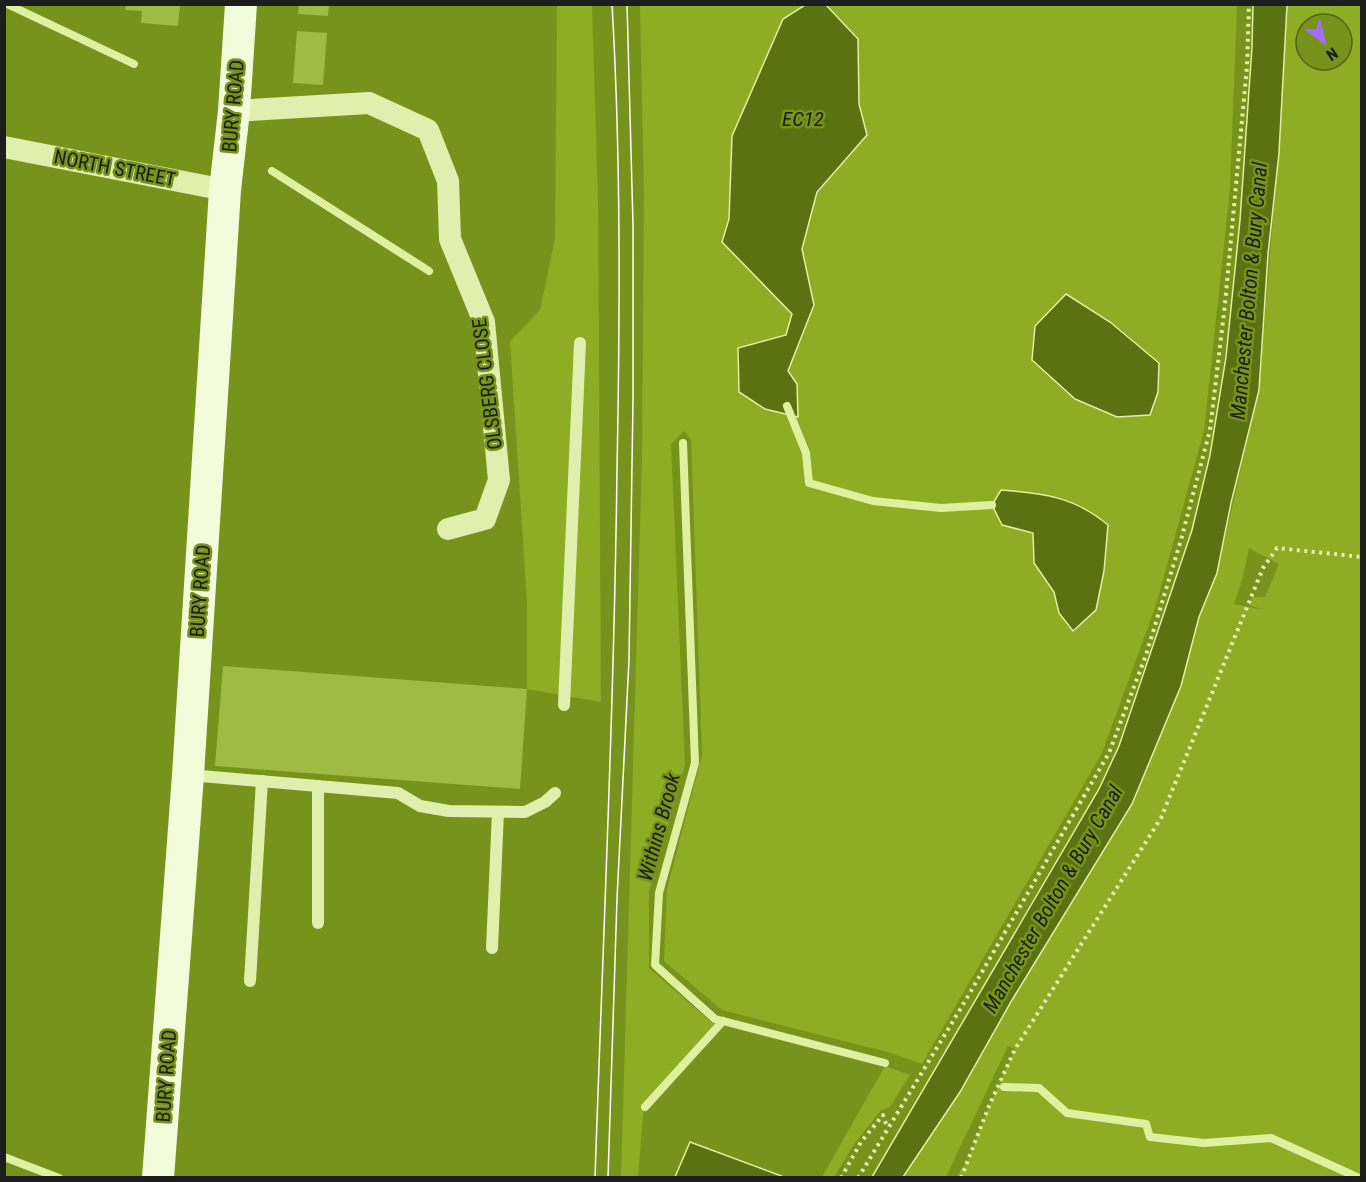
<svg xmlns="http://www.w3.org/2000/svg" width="1366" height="1182" font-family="'Roboto Condensed',sans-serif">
  <rect width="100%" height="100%" fill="#76941b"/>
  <!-- green -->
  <g fill="#8cad24" fill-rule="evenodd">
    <path d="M557,5h35l6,198 3,499 -74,-13v-86l-17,-262 30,-31 15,-71z"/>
    <path d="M640,5h597l-7,184 -26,242 -48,174 -54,148 -180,311 -31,-11 -169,-43 -58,-49 3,-72 35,-134 -11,-316 -7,-8 -13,13 14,321 -36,126v77l60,52 7,3 -72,80 -6,74 -17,1 21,-718 2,-268z"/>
    <path d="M1287,5h74v1172h-405l12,-17 21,-54 26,-57 -7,-3 -62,131 -43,1 57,-86 52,-92 120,-196 49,-118 18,-69 18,-44 42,-183 17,-209zM1306,24h36v36h-36zM1249,548l30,16 -14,33h-13l-3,8 15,5 -30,-6 8,-24z"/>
    <path d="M885,1066l25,9 -20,32 -9,3 -26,33 -21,34h-12z"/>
  </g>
  <!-- water -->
  <g fill="#597212" stroke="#dff1a0" stroke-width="1.5">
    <path d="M805,5h21l32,34 1,65 8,31 -50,57 -15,57 12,56 -26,66 9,13 1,33 -33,-8 -26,-17 -1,-44 48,-13 6,-21 -70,-72 7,-23 3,-83 51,-117z"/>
    <path d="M1253,5h34l-8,148 -11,101 -9,136 -28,113 -14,70 -18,44 -18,69 -49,118 -120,196 -52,92 -57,85h-31l227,-388 20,-43 73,-216 18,-75 16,-98 14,-137 12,-173z"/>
    <path d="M1066,294l44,28 49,41 -1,29 -8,23 -33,2 -42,-18 -43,-39 3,-34z"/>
    <path d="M1001,490c42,3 74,7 107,35l-4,46 -8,39 -23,21 -14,-18 -5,-21 -20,-29 -1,-30 -31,-8 -10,-20z"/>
    <path d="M690,1142l94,35h-109z"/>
  </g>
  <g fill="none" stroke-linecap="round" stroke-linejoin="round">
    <!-- stream -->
    <g stroke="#dff1a0" stroke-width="8">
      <path d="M7,4l127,60"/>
      <path d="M272,171l157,100"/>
      <path d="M787,406l19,47 3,30 64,18 68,7 51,-3"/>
      <path d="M683,443l12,320 -36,130 -4,72 60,54 170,44"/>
      <path d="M1004,1087l35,1 28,25 79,11 4,13 54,6 67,-5 88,40"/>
      <path d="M645,1107l78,-86"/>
      <path d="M4,1157l55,21"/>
    </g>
  </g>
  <!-- building -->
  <g fill="#9ebb44">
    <path d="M126,4h54l-2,22 -37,-3 1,-12 -17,-1z"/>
    <path d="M299,4h30l-1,12 -30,-2z"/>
    <path d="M297,31l30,2 -4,52 -30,-2z"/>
    <path d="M223,666l304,23 -7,100 -305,-23z"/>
  </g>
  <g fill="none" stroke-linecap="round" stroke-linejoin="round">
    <!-- path -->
    <g stroke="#e0efad" stroke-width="4" stroke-dasharray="3 4.5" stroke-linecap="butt">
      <path d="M841,1178l20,-36 22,-27 4,12"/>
      <path d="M858,1178l106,-175 145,-250 37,-98 35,-115 29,-110 15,-126 22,-238 2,-62"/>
      <path d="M961,1178l28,-72 26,-57 146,-231 102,-250 14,-20 85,9"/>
    </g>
    <!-- lane -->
    <g stroke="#e0efad" stroke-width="12">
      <path d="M564,705l16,-362"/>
      <path d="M189,775l209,18 22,13 29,5 76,1 20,-10 10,-9"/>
      <path d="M318,923v-137"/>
      <path d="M492,948l6,-136"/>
      <path d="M250,981l12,-200"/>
    </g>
    <!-- street -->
    <g stroke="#e0efad" stroke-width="22">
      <path d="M234,111l135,-8 59,27 20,51 2,58 34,83 15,158 -14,39 -37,10"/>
      <path d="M4,147l221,43"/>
    </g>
    <!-- secondary -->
    <path stroke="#f2fbda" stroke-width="32" d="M158,1178l30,-403 37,-585 9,-79 7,-107"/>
    <!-- tram -->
    <g stroke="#fff" stroke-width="1.5">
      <path d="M595,1178c8,-236 19,-472 22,-708 3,-155 4,-311 -5,-466"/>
      <path d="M608,1178l9,-279 12,-239 4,-260v-175l-6,-221"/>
    </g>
  </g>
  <g text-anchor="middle" stroke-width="5" stroke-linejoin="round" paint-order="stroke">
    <!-- street labels -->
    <g font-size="20" fill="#1d1d1d" stroke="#76941b">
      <text transform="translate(233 106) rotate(-85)" y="7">BURY ROAD</text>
      <text transform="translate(115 168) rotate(11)" y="7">NORTH STREET</text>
      <text transform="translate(487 384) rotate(-97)" y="7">OLSBERG CLOSE</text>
      <text transform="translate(200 591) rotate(-86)" y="7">BURY ROAD</text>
      <text transform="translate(166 1076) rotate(-86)" y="7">BURY ROAD</text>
    </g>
    <!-- water labels -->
    <g font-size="21" font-style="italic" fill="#1c1c19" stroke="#76941b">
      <text x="803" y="126">EC12</text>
      <text transform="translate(1249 291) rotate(-85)" y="7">Manchester Bolton &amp; Bury Canal</text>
      <text transform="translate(659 827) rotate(-75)" y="7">Withins Brook</text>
      <text transform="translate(1053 899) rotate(-60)" y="7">Manchester Bolton &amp; Bury Canal</text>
    </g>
  </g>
  <!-- border -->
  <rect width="1366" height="1182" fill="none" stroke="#1d1d1d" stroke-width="12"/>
  <!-- north arrow -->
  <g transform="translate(1324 42) rotate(146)"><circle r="28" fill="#76941b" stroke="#52641c" stroke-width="1.5"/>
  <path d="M0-4.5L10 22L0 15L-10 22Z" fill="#a66bff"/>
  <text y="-9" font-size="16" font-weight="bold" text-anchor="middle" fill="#1d1d1d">N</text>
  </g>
</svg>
